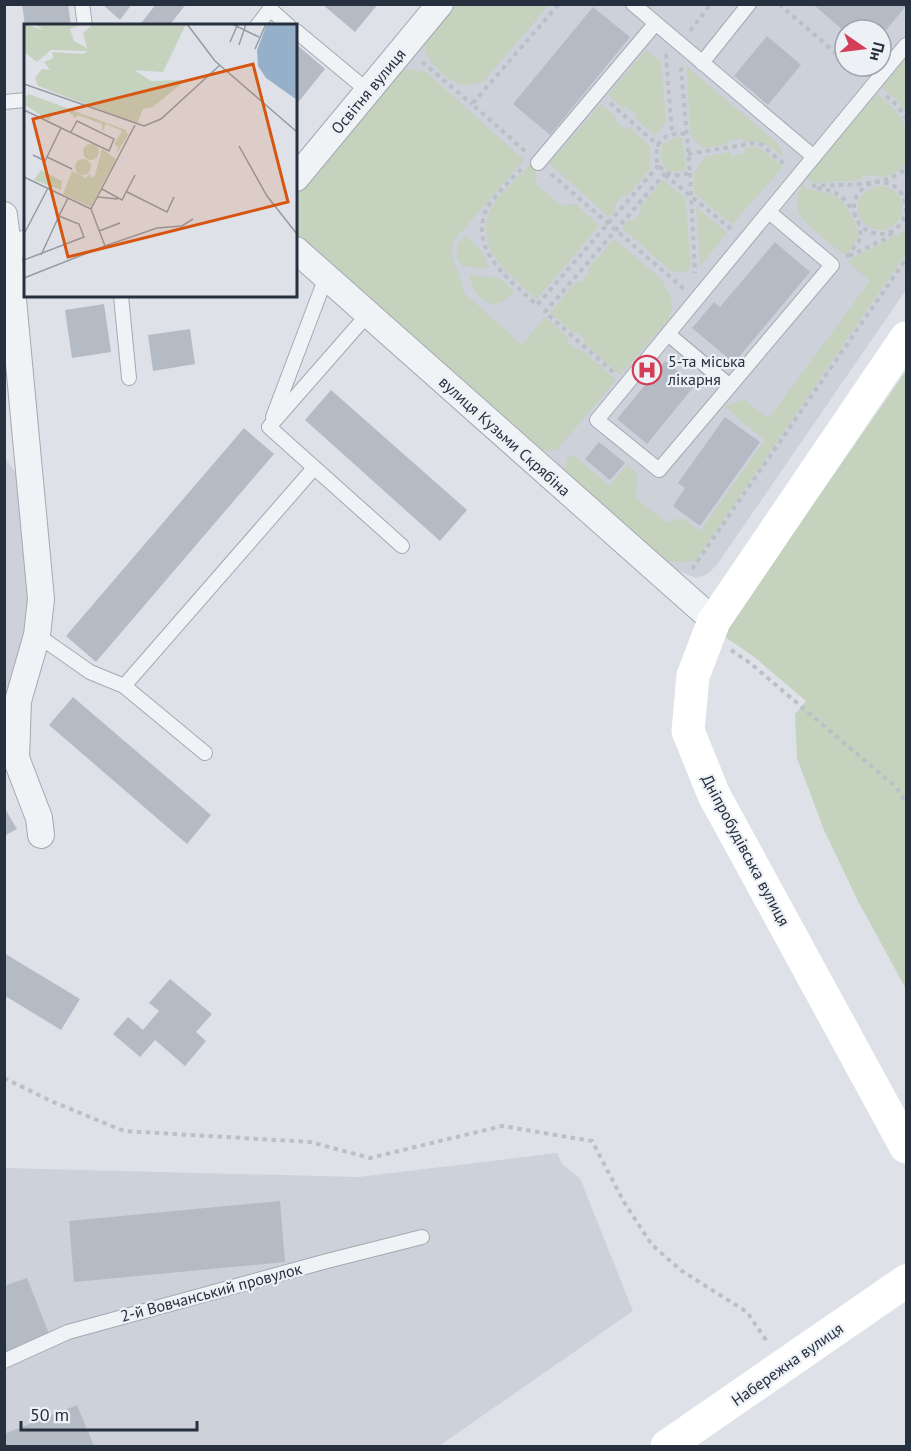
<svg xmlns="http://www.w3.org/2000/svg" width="911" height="1451" font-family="'PT Sans',sans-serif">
  <rect width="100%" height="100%" fill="#dee2e8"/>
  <!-- built -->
  <g fill="#ccd1da" fill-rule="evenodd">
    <path d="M451,5h455v285l-190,276 -10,9 -10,3 -22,-9 -378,-326v-53zM845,30h36v36h-36z"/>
    <path d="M5,458l11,15 14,122 -25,142z"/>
    <path d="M557,1153l6,12 17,13 53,133 -194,135h-434v-278l353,9z"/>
  </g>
  <!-- green -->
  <g fill="#c4d2be">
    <path d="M451,5h98l-65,76c-10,3 -18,6 -28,2 -13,-6 -36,-29 -31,-44 5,-12 18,-24 26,-34z"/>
    <path d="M646,50l15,12 5,60 -11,14 -20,-18 2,-2 -11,-10 -3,2 -15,-13z"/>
    <path d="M906,58v55l-7,-11 -17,-14z"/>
    <path d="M686,66l88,74 7,8 2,9c-16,-12 -19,-18 -40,-15l-1,-4 -14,3v3l-24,4 -13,-11z"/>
    <path d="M397,68l29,4 98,88 -69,79 -4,10 1,5 13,40 57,51 23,-28 24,21 -2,3 10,9 3,-2 36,32 -59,70 -20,1 -241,-208v-53z"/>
    <path d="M877,94c12,10 23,19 29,34v35c-8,10 -16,13 -28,15v-3l-16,1v4l-49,3 -8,-5z"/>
    <path d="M601,104l15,13 -2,3 11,9 3,-2 21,18 1,24 -24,28 -3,-2 -9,11 2,2 -7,9 -60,-54z"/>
    <path d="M675,137l7,1 4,32 -14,2 -6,-3 -6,-12 3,-13z"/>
    <path d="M755,147l5,1 23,19 -51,57 -38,-31v-20l12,-17 24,-4 1,4 14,-3 -1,-4z"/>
    <path d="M530,164l5,5 1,15 24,21 16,-1 23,22 -62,73c-25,-23 -64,-49 -47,-89 5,-12 31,-35 40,-46z"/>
    <path d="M663,180l22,18 6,65 -1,5 -5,5 -15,-3 -48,-42 7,-9 4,3 9,-11 -3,-3z"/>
    <path d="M803,182l3,7c10,2 23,2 32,9 7,5 21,28 20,37 -2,8 -8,15 -13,20 -12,-10 -41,-30 -47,-44 -3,-9 1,-20 5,-29z"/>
    <circle cx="880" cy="208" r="22"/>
    <path d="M696,207l31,26 -27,33z"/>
    <path d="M906,227v26l-211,308 -29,1 -93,-80 -8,-14 3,-10 5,-3 36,31 18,-21 10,9 -1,24 30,24 15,-4 19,13 65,-91 -41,-34 20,-6 25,18 101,-137 -22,-19c15,-12 33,-16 48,-28l3,2z"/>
    <path d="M467,236l17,18 5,13 -2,2 -24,-3 -6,-7c-1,-9 0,-20 10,-23z"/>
    <path d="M614,239l48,41 9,18 1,11 -4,11 -48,55 -36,-32 2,-3 -10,-8 -2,1 -24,-20 27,-32 3,2 10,-11 -2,-3z"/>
    <path d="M470,275c23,4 27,-4 44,17l-13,11 -11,1 -14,-10 -7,-18z"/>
    <path d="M906,371v618l-48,-88 -34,-71 -27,-72 -2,-44 11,-13 -53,-45 -31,-21z"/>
  </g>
  <!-- building -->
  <g fill="#b5bbc5">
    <path d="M22,4h46l3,22h-46z"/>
    <path d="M102,4h30l-12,16z"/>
    <path d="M156,4h30l-17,22h-30z"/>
    <path d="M322,4h56l-23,28z"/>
    <path d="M813,4h93v2l-25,30v-6h-36v2z"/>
    <path d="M593,7l37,30 -80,98 -37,-31z"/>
    <path d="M767,36l34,29 -33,40 -34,-29z"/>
    <path d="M296,44l29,25 -29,36z"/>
    <path d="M775,242l35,30 -76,91 -42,-35 22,-26 6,5z"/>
    <path d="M104,304l7,48 -39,6 -7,-48z"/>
    <path d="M190,329l5,35 -42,7 -5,-36z"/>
    <path d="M665,361l30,24 -48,59 -30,-25z"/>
    <path d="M331,390l136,120 -27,31 -135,-121z"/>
    <path d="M725,417l35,25 -60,84 -27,-20 12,-18 -7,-5z"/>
    <path d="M244,428l30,26 -178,208 -30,-26z"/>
    <path d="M599,442l26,21 -15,17 -25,-21z"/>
    <path d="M73,697l138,118 -24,29 -138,-119z"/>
    <path d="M4,807l13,22 -13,7z"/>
    <path d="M4,953l76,46 -19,31 -54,-33 -3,3z"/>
    <path d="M170,979l42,35 -16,18 10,9 -21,25 -30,-26 -15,17 -27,-23 15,-17 15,13 16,-19 -10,-8z"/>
    <path d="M280,1201l5,61 -211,20 -5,-61z"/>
    <path d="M27,1278l23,58 -46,18v-68z"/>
    <path d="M77,1405l17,41h-90v-12z"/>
  </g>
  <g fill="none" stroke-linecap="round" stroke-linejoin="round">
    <!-- lane casing -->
    <g stroke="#a3a9b2" stroke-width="16">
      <g id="lane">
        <path d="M82,4l3,22"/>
        <path d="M633,4l181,153"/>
        <path d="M257,26l13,-17 19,17"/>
        <path d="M296,31l72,60"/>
        <path d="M702,63l47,-59"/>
        <path d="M4,102l22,-2"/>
        <path d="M538,163l117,-139"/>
        <path d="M769,212l63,53 -173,205 -62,-50 309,-375"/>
        <path d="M121,296l8,82"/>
        <path d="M368,314l-99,113 133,119"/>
        <path d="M668,334l62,52"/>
        <path d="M273,417l53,-140"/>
        <path d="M37,635l53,37 34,14"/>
        <path d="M205,753l-81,-67 190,-218"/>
        <path d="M4,1361l64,-29 259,-71 95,-24"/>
      </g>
    </g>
    <!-- street casing -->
    <g stroke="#a3a9b2" stroke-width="28">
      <g id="street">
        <path d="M296,178l144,-174"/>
        <path d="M4,215l4,31 17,-2"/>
        <path d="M8,246l33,353 -4,36 -19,66 -2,57 23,60 2,17"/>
        <path d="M296,250l418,371"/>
      </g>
    </g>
    <!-- path -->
    <g stroke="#bbc0c6" stroke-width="4" stroke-dasharray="4.5 4.5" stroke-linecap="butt">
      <path d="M779,4l66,57"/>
      <path d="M690,31l21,-27"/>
      <path d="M666,54l6,80"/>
      <path d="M422,62l50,42"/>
      <path d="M851,66l9,7"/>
      <path d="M681,67l9,106c-14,4 -22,3 -32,-8 -6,-22 5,-33 27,-31"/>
      <path d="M886,96l11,9 9,13"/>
      <path d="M610,103l49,43"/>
      <path d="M525,151l-53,-47 87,-100"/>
      <path d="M688,154l67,-11 7,2 23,20"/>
      <path d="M521,169c-10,11 -27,27 -34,39 -20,42 24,73 50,97l122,-140"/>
      <path d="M690,173l5,100"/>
      <path d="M551,174l133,115"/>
      <path d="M665,175l66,54"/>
      <circle cx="880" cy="208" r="26"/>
      <path d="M812,186c26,-2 75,2 94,-18"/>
      <path d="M817,188c17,2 28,8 36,24"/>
      <path d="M849,256l36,-17 9,-8"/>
      <path d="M847,257l14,-19 -2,-13"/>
      <path d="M613,372l-68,-60 121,-140"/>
      <path d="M692,569l214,-310"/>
      <path d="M731,650l19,13 147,125 9,15"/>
      <path d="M4,1078l47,23 73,30 186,11 60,16 132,-32 90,15 32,61 28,43 30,26 65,41 21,31"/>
    </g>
    <!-- lane -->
    <use href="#lane" stroke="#f0f3f6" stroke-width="14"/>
    <!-- street -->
    <use href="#street" stroke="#f0f3f6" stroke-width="26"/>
    <!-- secondary -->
    <g stroke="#fff" stroke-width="33">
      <path d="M906,338l-192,283 -21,55 -5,55 26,64 192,352"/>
      <path d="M667,1446l239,-165"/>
    </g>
  </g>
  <!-- icons -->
  <defs>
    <g id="hospital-ring" transform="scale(1.5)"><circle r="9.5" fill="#edf1f6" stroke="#d33d55" stroke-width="1.5"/><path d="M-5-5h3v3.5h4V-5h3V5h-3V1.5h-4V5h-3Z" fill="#d33d55"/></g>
  </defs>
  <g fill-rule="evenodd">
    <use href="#hospital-ring" x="647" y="370"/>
  </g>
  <g text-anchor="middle" stroke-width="4.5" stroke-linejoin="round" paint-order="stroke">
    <!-- street labels -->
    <g font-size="16" fill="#26303f" stroke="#edf1f6">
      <text transform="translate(368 91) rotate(-50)" y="6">Освітня вулиця</text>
      <text transform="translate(505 436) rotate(42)" y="6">вулиця Кузьми Скрябіна</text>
      <text transform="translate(746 850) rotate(62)" y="6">Дніпробудівська вулиця</text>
      <text transform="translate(211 1292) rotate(-15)" y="6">2-й Вовчанський провулок</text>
      <text transform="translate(787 1364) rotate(-35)" y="6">Набережна вулиця</text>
    </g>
    <!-- poi labels -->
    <g font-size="16" fill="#26303f" stroke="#edf1f6" text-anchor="start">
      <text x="668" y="367">5-та міська<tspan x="668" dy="18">лікарня</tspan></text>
    </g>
  </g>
  <!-- overview -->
  <g transform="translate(24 24)">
    <rect width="273" height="273" fill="#dee2e8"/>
    <path d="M0,0l19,6 -8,-6h48l-13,5 4,12 13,7 -4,-15 10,-9h93l-23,48 -29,-2 17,11 35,-1 -33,27 -10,2 -6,15 -99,-38 -3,-8 7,-9 8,1 -6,-8 9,-4 -1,-6 31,2 5,-3 -37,-1 -14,12 -13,-10zM5,70l97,36 2,5 -12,19 2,-7 -4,-3 8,-13 -16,-7 -4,8v-8l-24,-9 -3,3 -7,-7h-11l-9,9 -21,-14 -3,2v-10zM59 128a8 8 0 1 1 16 0a8 8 0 1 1-16 0ZM78,125l14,10 -25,48 -28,-13 9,-23 14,7 4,-5 1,5 4,-3zM51 143a8 8 0 1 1 16 0a8 8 0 1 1-16 0ZM17,146l21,11 -1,9 -27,-10z" fill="#c4d2be"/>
    <path d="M243,0h30v76l-31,-22 -8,-12 -1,-16z" fill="#97b0ca"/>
    <path fill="none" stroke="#949ba4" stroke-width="1.5" d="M163,0l28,37 82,71M208,0l27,13M206,18l8,-18M215,21l7,-21M231,25l11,-25M0,60l120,42 17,-7 59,-54M0,86l85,41 5,-12 -37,-18 -6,11M215,122l28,50 30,38M9,131l12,6 16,-33M23,133l25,12M0,153l67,32M78,165l20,11 13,-25M103,168l40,20 7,-15M74,173l20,2M67,185l44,-84M75,207l21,-8M0,210l24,-46M81,222l52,-18 25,-2 11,-7M17,231l18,-39M0,236l60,-23 -5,-13 -20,-8 9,-18M0,254l81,-32 -14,-37"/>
    <path fill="#d55511" fill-opacity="0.15" stroke="#d55511" stroke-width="3" d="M229,40l35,138 -220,55 -35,-138z"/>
    <rect width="273" height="273" fill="none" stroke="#26303f" stroke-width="3"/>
  </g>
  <!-- border -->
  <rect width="911" height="1451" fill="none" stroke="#26303f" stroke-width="12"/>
  <!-- north arrow -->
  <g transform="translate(863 48) rotate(104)"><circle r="28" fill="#edf1f6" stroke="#9da4ad" stroke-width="1.5"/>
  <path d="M0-4.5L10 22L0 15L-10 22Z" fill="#d33d55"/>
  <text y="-9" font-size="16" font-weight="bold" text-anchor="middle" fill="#26303f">Пн</text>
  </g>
  <!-- scale -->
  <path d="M21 1421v9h176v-9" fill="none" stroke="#26303f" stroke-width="3"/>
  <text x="30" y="1421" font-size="18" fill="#26303f" stroke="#edf1f6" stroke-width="4.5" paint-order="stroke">50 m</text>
</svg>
